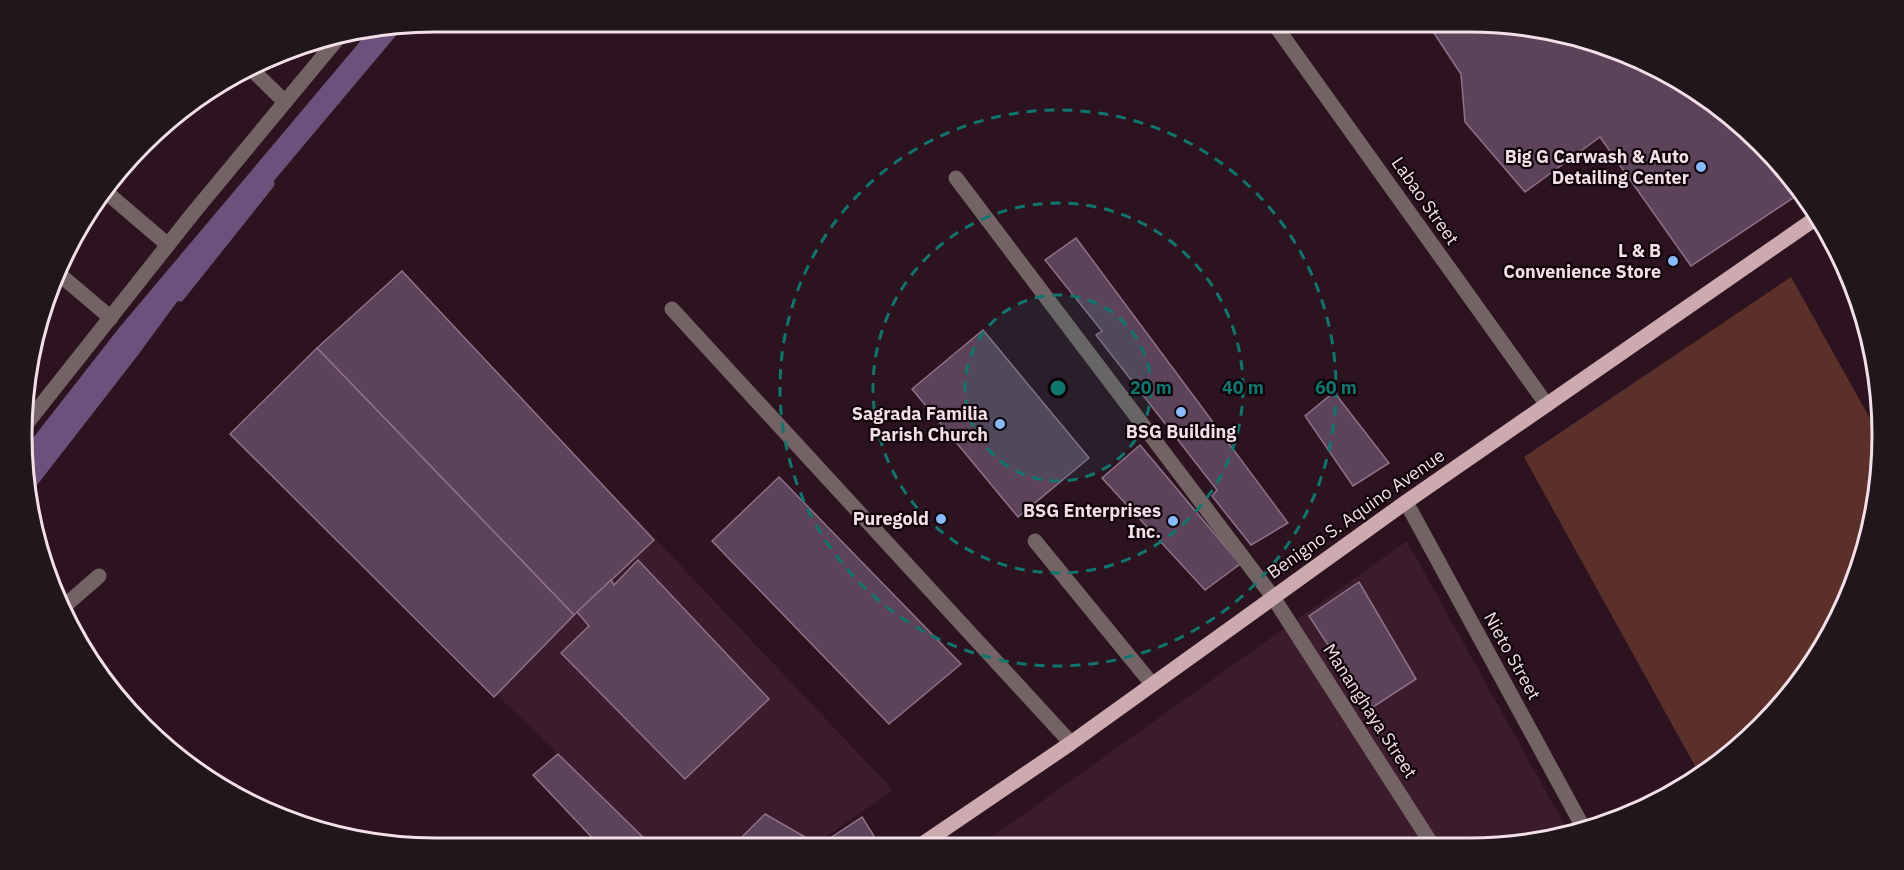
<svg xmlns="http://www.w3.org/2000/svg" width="1904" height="870" font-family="'IBM Plex Sans',sans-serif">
  <rect width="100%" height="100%" fill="#2d1320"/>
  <!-- built -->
  <g fill="#3c1b2c">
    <path d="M402,271l491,519 -83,58h-156l-424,-414z"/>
    <path d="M1407,541l162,292 -46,12 -545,2z"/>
  </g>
  <!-- green -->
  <path fill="#5b302b" d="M1791,277l91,163 -7,75 -23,78 -54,94 -77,76 -21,12 -176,-318z"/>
  <!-- water -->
  <path fill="#6c517d" d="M404,26l-194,231 -72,98 -111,143 -2,-9 1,-42 93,-119 249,-296z"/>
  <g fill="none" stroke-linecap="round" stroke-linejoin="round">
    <!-- stream -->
    <path stroke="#6c517d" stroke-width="9" d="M180,297l90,-113"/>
  </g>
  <!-- building -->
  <g fill="#5c4359" stroke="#8d7289" stroke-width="1.5">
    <path d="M1426,21h43l80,8 78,23 72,39 62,51 41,50 -111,74 -91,-129 -75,55 -60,-70 -4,-48z"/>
    <path d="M1076,238l212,285 -37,22 -39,-49 5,-6 -121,-155 6,-4 -57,-71z"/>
    <path d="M402,271l252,269 -80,75 -257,-267z"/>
    <path d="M983,330l106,128 -71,59 -106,-128z"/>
    <path d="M317,348l257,267 -80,82 -264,-263z"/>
    <path d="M1334,392l55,71 -36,23 -48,-70z"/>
    <path d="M1140,445l100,119 -35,26 -103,-112z"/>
    <path d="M779,477l182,187 -72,60 -177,-183z"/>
    <path d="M638,560l131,139 -84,80 -124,-126 28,-27 -12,-14 34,-32 3,5z"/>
    <path d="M1359,582l57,97 -46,30 -61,-93z"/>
    <path d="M558,754l96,94h-52l-69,-73z"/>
    <path d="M765,814l54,31 -4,3h-77l-1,-6z"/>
    <path d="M862,817l12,19 -16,12h-43z"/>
  </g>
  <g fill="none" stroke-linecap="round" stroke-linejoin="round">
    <!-- minor -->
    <g stroke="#736365" stroke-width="15">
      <path d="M1272,21l275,384"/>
      <path d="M249,67l36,35"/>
      <path d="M956,178l317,419 160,249"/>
      <path d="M106,192l62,53"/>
      <path d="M59,274l52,44"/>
      <path d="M672,309l399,434"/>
      <path d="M27,423l167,-211 145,-175"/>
      <path d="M1406,502l178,327"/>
      <path d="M1035,541l117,143"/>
      <path d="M61,609l38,-33"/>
    </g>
    <!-- major -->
    <path stroke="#ccaaaf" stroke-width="15" d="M918,847l153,-104 335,-241 413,-286"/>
  </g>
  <!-- distance rings -->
  <circle cx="1058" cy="388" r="93" fill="#0f766e" fill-opacity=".12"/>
  <g fill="none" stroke="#0f766e" stroke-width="3" stroke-dasharray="10 8">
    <circle cx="1058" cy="388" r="93"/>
    <circle cx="1058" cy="388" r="185"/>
    <circle cx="1058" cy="388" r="278"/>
  </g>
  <!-- markers -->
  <g fill="#87bbfb" stroke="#0e0409" stroke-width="2">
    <circle cx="1701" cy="167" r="6"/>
    <circle cx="1673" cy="261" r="6"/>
    <circle cx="1181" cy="412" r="6"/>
    <circle cx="1000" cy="424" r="6"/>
    <circle cx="941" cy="519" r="6"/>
    <circle cx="1173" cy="521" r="6"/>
  </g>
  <g text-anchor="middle" stroke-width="4.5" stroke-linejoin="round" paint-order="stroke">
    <!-- poi labels -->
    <g font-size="18" font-weight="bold" fill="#f3dfe7" stroke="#0e0409" text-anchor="end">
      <text x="1689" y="163">Big G Carwash &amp; Auto<tspan x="1689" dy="21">Detailing Center</tspan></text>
      <text x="1661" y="257">L &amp; B<tspan x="1661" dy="21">Convenience Store</tspan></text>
      <text x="988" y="420">Sagrada Familia<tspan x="988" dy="21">Parish Church</tspan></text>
      <text x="1181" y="438" text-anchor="middle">BSG Building</text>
      <text x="1161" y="517">BSG Enterprises<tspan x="1161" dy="21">Inc.</tspan></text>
      <text x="929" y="525">Puregold</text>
    </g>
    <!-- street labels -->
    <g font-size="18" fill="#f3dfe7" stroke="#0e0409">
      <text transform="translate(1425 201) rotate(55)" y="6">Labao Street</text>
      <text transform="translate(1356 514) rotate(-35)" y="6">Benigno S. Aquino Avenue</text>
      <text transform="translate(1512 656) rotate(61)" y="6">Nieto Street</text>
      <text transform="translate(1370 711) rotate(57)" y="6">Mananghaya Street</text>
    </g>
  </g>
  <!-- crop -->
  <path d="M0 0H1904V870H0ZM435 32H1469A403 403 0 0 1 1872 435V435A403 403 0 0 1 1469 838H435A403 403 0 0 1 32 435V435A403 403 0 0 1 435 32Z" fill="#20161b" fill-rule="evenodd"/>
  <path fill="none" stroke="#f3dfe7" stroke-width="3" d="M435 32H1469A403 403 0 0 1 1872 435V435A403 403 0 0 1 1469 838H435A403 403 0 0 1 32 435V435A403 403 0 0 1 435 32Z"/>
  <circle cx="1058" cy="388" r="9" fill="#0f766e" stroke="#0e0409" stroke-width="3"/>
  <g font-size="18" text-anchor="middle" font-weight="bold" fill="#0f766e" stroke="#0e0409" stroke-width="4.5" stroke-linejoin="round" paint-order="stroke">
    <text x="1151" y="394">20 m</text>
    <text x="1243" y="394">40 m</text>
    <text x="1336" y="394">60 m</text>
  </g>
</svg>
